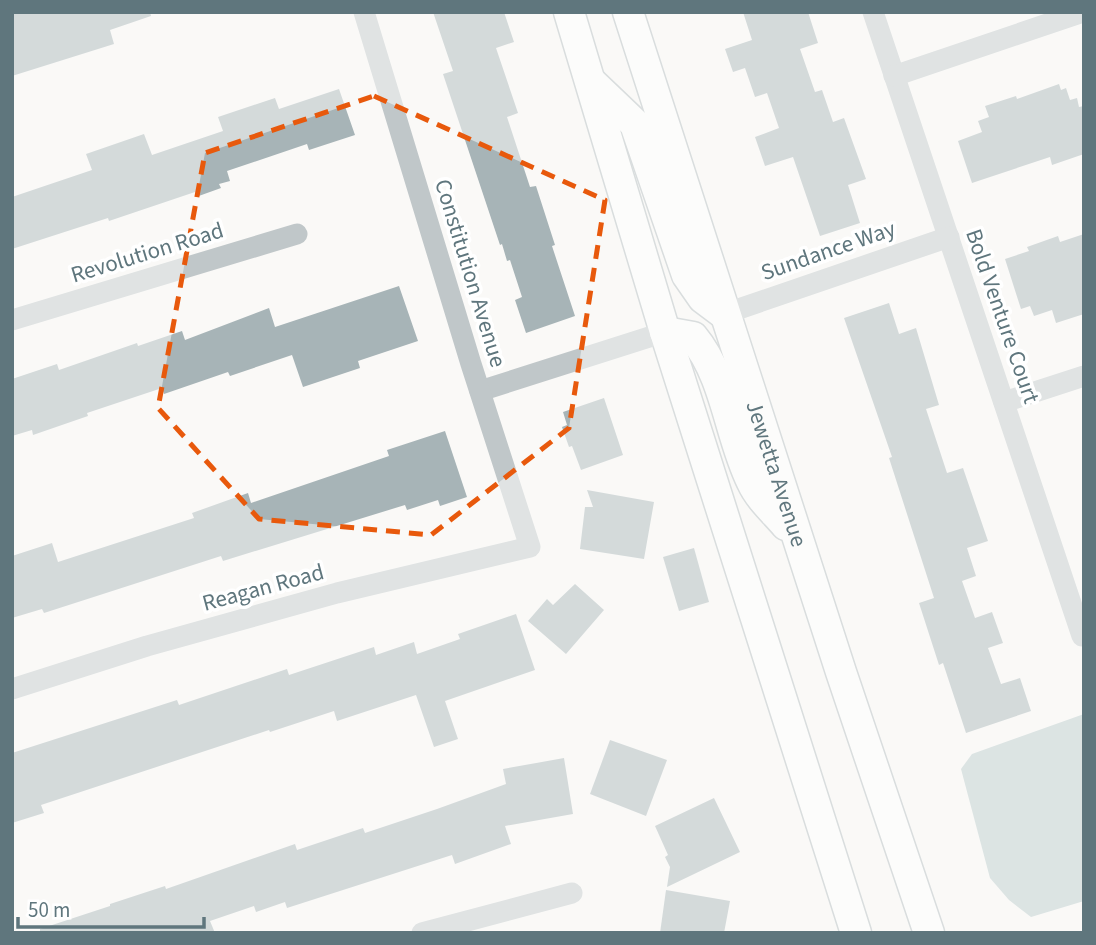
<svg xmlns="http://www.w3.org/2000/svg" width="1096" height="945" font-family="'Source Sans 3',sans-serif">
  <rect width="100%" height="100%" fill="#faf9f7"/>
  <!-- water -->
  <path fill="#b8c9ca" d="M1084,714v187l-53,16 -22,-17 -19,-22 -29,-109 11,-15z"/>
  <!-- building -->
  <g fill="#a7b4b7">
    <path d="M12,12h138l1,4 -41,14 4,14 -102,32z"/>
    <path d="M433,12h71l10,30 -18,6 22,65 -11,4 23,70 6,-1 19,59 -3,1 23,70 -49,17 -11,-33 7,-3 -12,-37 -3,1 -5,-17 -2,1 -57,-171 10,-3z"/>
    <path d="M743,12h65l10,31 -18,6 15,43 7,-2 11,32 11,-4 22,61 -18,6 12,38 -40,13 -27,-79 -28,9 -10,-29 24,-9 -12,-35 -12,4 -10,-29 -12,4 -8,-23 27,-9z"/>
    <path d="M1059,84l2,6 5,-2 4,12 7,-2 2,9 5,-1v48l-32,11 -2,-8 -78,26 -14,-42 24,-9 -4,-11 11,-4 -4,-11 31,-10 1,3z"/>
    <path d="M339,89l16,46 -46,15 -2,-6 -80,27 3,10 -11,3 2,4 -25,9 -1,-5 -86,29 -1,-3 -96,31v-52l80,-27 -6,-16 58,-20 8,21 71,-24 -5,-14 57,-19 4,11z"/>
    <path d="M1084,234v80l-28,9 -4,-13 -18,6 -4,-10 -9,3 -16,-50 24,-8 -2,-4 31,-11 2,6z"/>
    <path d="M399,286l19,55 -60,20 2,7 -57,19 -11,-32 -62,21 -2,-4 -64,22 -2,-6 -75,25 1,3 -55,19 -1,-5 -20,6v-57l45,-15 2,6 78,-27 1,3 44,-15 3,9 84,-32 6,19z"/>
    <path d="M889,303l10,31 17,-6 23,77 -13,4 21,64 16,-5 25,73 -21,7 9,28 -14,5 13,37 17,-6 11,31 -15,5 13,36 19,-6 11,33 -65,22 -23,-70 -4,2 -20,-62 15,-5 -45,-140 3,-1 -48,-139z"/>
    <path d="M604,398l19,57 -42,15 -9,-24 -3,1 -7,-20 5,-2 -4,-13z"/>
    <path d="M445,431l22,66 -27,9 -2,-6 -31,10 -2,-5 -182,56 -2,-5 -177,57 -2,-4 -30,9v-62l40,-13 6,19 136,-44 -2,-5 56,-20 3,10 138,-47 -2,-6z"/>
    <path d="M587,490l67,12 -10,57 -64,-10 5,-42h8z"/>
    <path d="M694,548l15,54 -30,9 -16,-54z"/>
    <path d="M575,584l29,26 -38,44 -38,-33 19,-22 6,6z"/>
    <path d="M516,614l19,56 -90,31 13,38 -24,8 -18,-52 -79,26 -3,-10 -64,21 -1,-2 -228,75 3,8 -32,10v-70l165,-53 2,5 108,-36 2,6 85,-28 2,8 38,-13 3,12 43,-15 -2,-5z"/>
    <path d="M610,740l57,20 -21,56 -56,-22z"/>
    <path d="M564,758l9,56 -68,12 6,18 -56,20 -3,-9 -165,53 -2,-6 -29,10 -2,-6 -44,15 5,12h-175v-4l70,-23v-2l55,-18 1,3 129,-45 2,6 66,-22 2,5 72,-24 69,-25 -3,-15z"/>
    <path d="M714,798l26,54 -73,35 3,-20 -5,-10 3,-2 -13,-29z"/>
    <path d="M666,890l64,11 -6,32h-64z"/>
  </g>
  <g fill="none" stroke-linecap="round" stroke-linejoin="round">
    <!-- secondary casing -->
    <g stroke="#b2bbbe" stroke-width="33">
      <g id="secondary">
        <path d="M569,12l96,320 191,601"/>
        <path id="s1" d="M628,12l213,660 88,261"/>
        <path d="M592,83l43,41 52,151 16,23 20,15"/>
        <path d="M665,332l28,5c34,41 36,99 59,145 7,16 23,30 34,43"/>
      </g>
    </g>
    <!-- street -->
    <g stroke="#c0c7c9" stroke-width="21">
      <path d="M873,12l209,624"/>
      <path d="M894,76l189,-64"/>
      <path d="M724,314l225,-77"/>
      <path d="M12,320l285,-86"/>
      <path d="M480,391l185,-59"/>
      <path d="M1004,402l80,-26"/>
      <path d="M12,689l135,-43 190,-53 193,-46 -59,-183 -107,-352"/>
      <path d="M422,933l150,-40"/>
    </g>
    <!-- secondary -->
    <use href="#secondary" stroke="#fff" stroke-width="30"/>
  </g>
  <!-- marked area -->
  <path d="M0 0H1096V945H0ZM374,96l231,104 -36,228 -138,107 -172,-16 -101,-111 47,-255z" fill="#faf9f7" fill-opacity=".55" fill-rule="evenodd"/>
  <path fill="none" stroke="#e8590c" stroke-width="5" stroke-dasharray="14 9" stroke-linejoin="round" d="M374,96l231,104 -36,228 -138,107 -172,-16 -101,-111 47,-255z"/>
  <g text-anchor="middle" stroke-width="7" stroke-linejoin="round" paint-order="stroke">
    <!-- street labels -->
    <g font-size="23" fill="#5f767d" stroke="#fff">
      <text transform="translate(828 250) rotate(-19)" y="8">Sundance Way</text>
      <text transform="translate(147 252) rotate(-17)" y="8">Revolution Road</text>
      <text transform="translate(471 273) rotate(73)" y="8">Constitution Avenue</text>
      <text transform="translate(1003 316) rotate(71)" y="8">Bold Venture Court</text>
      <text dy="8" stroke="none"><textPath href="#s1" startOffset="485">Jewetta Avenue</textPath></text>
      <text transform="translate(263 587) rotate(-15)" y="8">Reagan Road</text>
    </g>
  </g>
  <!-- border -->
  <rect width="1096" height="945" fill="none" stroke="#5f767d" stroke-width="28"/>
  <!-- scale -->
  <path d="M18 917v10h186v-10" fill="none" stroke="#5f767d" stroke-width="3.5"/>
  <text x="28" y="917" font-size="21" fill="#5f767d" stroke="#ffffff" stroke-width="5" paint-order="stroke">50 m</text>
</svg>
